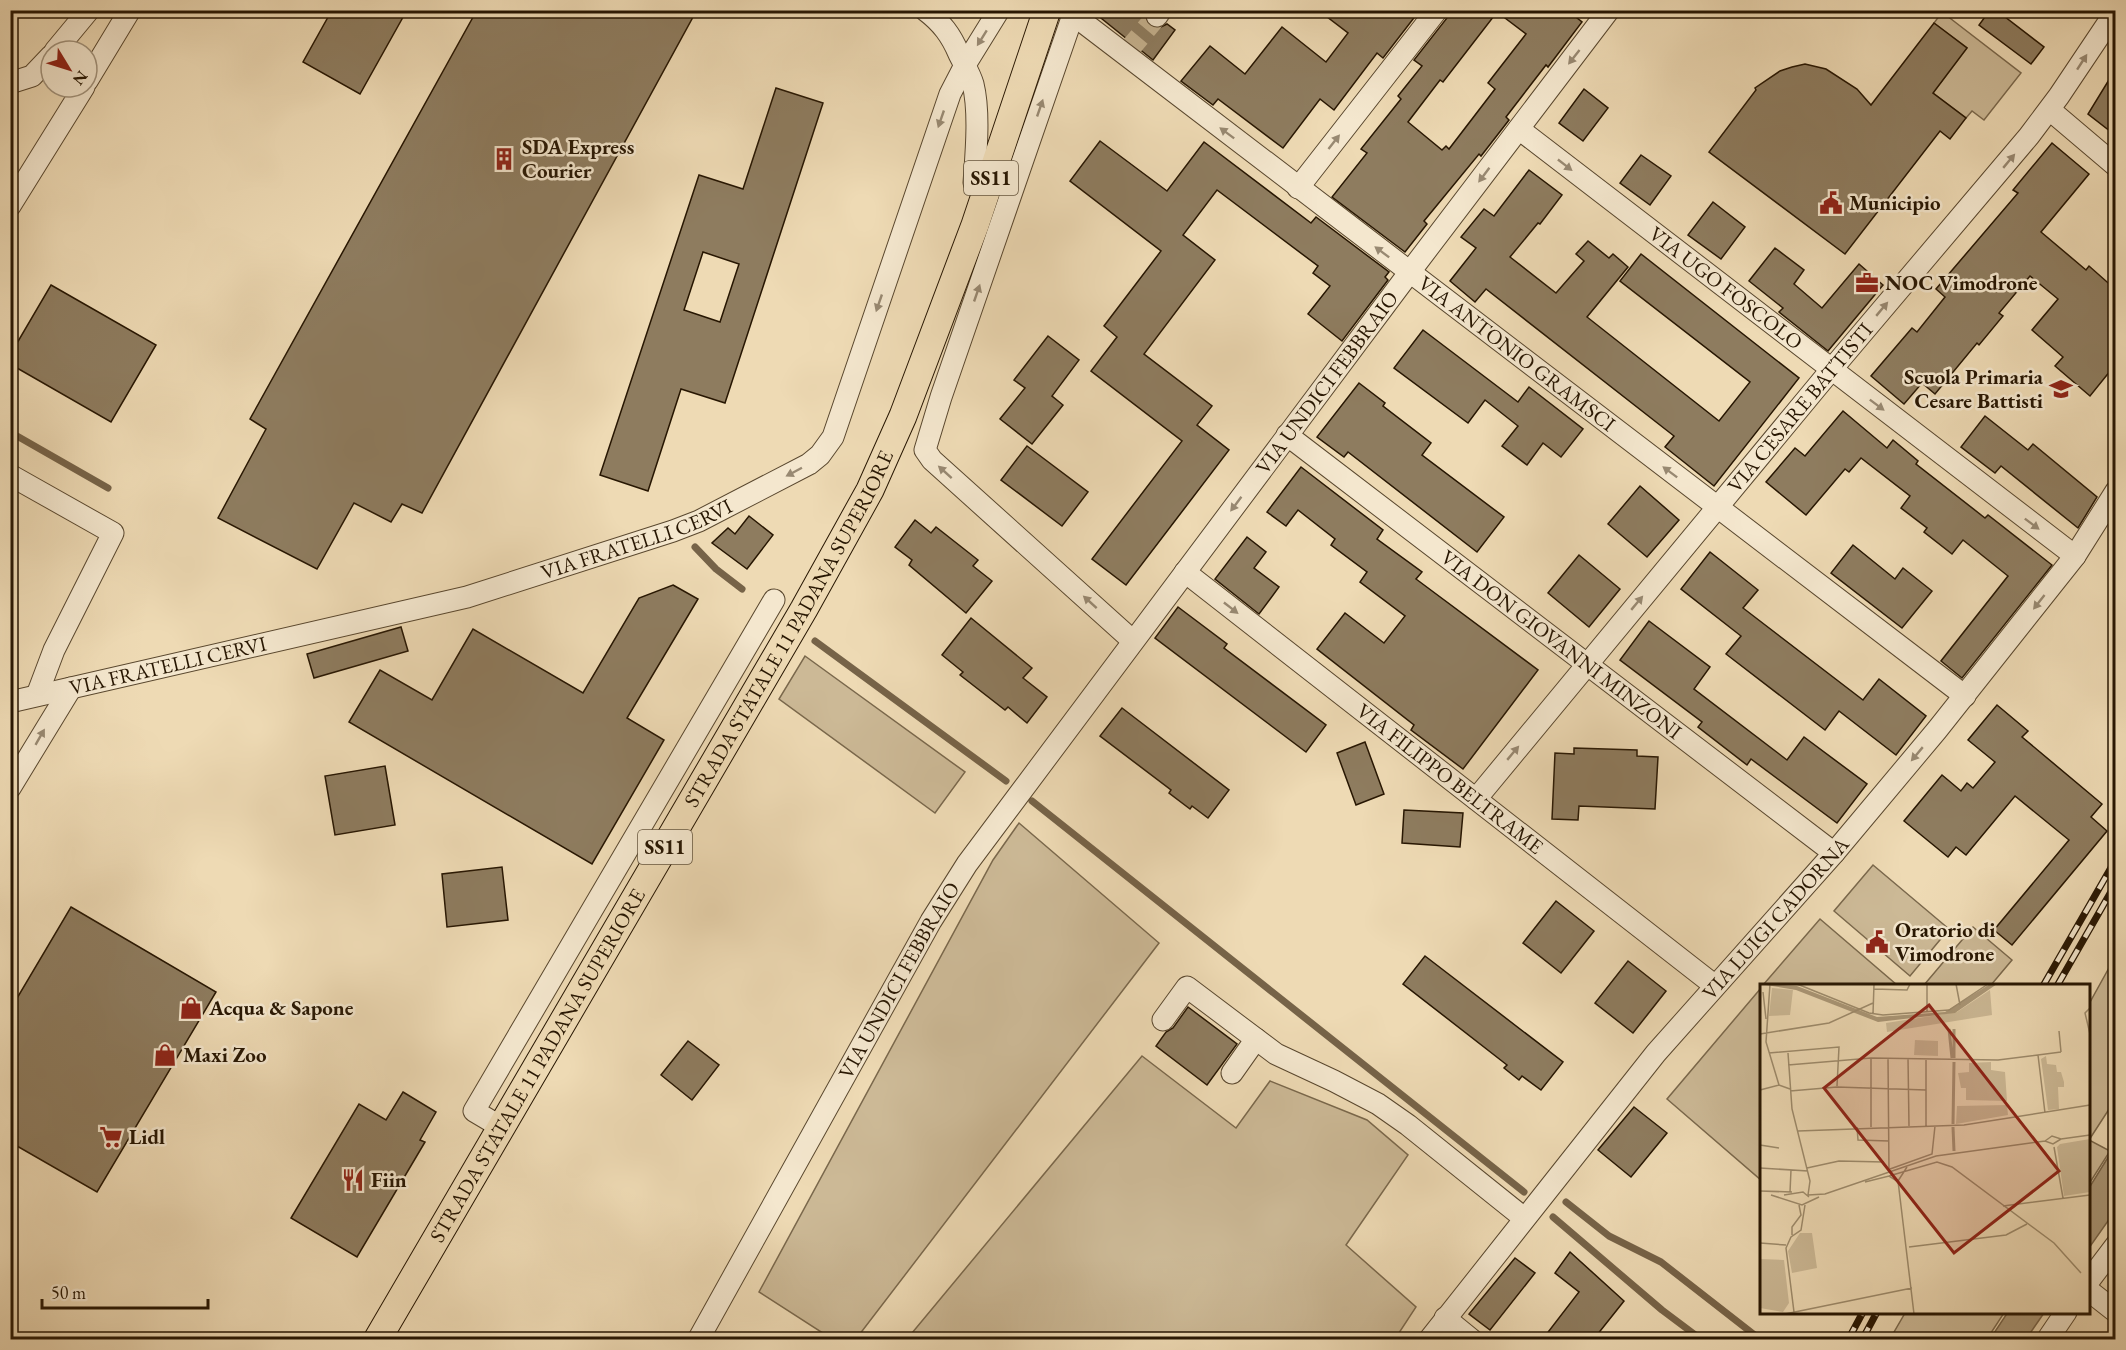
<svg xmlns="http://www.w3.org/2000/svg" width="2126" height="1350" font-family="'EB Garamond',serif">
  <rect width="100%" height="100%" fill="#eedab4"/>
  <filter id="stains"><feTurbulence type="fractalNoise" baseFrequency=".00333" numOctaves="4"/><feColorMatrix values="0 0 0 0 .2 0 0 0 0 .09 0 0 0 0 .02 0 0 0 .5 -.17"/></filter>
  <radialGradient id="worn" r=".72"><stop offset=".6" stop-color="#630" stop-opacity="0"/><stop offset="1" stop-color="#630" stop-opacity=".3"/></radialGradient>
  <!-- green -->
  <g fill="#ccb996" stroke="#7a684c" stroke-width="1.5">
    <path d="M1942,12l79,61 -37,47 -12,-9 -6,7 -33,-25 34,-45 -33,-25z"/>
    <path d="M805,656l160,116 -30,41 -156,-114z"/>
    <path d="M1019,823l140,120 -303,396h-24l-73,-47 234,-432z"/>
    <path d="M1873,865l76,64 -39,47 -76,-65z"/>
    <path d="M1820,919l77,66h-134z"/>
    <path d="M1973,927l39,33 -21,25h-67z"/>
    <path d="M2115,957v143l-26,40 21,11 -21,33v-180z"/>
    <path d="M1761,988v192l-94,-81z"/>
    <path d="M1142,1056l94,72 34,-47 97,39 41,35 -62,90 70,62 -21,32h-488z"/>
    <path d="M1905,1313v-1l99,1 -17,26h-97z"/>
  </g>
  <!-- water -->
  <g fill="#aa9777" stroke="#766348" stroke-width="1.5">
    <path d="M2115,1146v65l-26,37v-60z"/>
    <path d="M2008,1312h36v1l-18,26h-36z"/>
  </g>
  <g fill="none" stroke-linecap="round" stroke-linejoin="round">
    <!-- stream -->
    <g stroke="#766348" stroke-width="7">
      <path d="M10,432l98,56"/>
      <path d="M695,547l21,22 26,20"/>
      <path d="M815,641l191,140"/>
      <path d="M1032,801l492,391"/>
      <path d="M1566,1202l43,34 52,26 100,78"/>
      <path d="M1553,1217l109,93 40,30"/>
    </g>
  </g>
  <!-- building -->
  <g fill="#8e7c5f" stroke="#271602" stroke-width="1.5" fill-rule="evenodd">
    <path d="M332,10h75l-47,84 -57,-32z"/>
    <path d="M477,10h203l13,7 -271,496 -20,-9 -11,18 -37,-19 -37,66 -99,-51 48,-89 -16,-10z"/>
    <path d="M1091,10h55l-1,11 4,5 8,3 10,-5 8,6 -22,30z"/>
    <path d="M1318,10h102l-37,48 -6,-5 -43,57 -14,-11 -37,49 -65,-49 -5,6 -32,-24 29,-35 35,28 37,-47 44,35 22,-29z"/>
    <path d="M1450,10h117l15,12 -34,45 -2,-2 -40,52 3,3 -28,36 -2,-2 -55,67 3,3 -22,28 -73,-55 35,-44 -6,-4 40,-50 -3,-3 24,-30 -8,-6 33,-42zM1497,12l29,22 -38,49 7,6 -46,60 -3,-3 -4,4 -34,-28 32,-42 3,2z"/>
    <path d="M1990,10h6l48,37 -13,17 -52,-39z"/>
    <path d="M1934,23l33,25 -34,45 33,25 -16,21 -10,-8 -95,123 -136,-102 47,-62 -1,-2 25,-17 12,-4 13,-3 21,5 31,20 14,16z"/>
    <path d="M2115,70v65l-27,-21z"/>
    <path d="M776,88l47,15 -98,300 -44,-14 -33,102 -48,-16 99,-300 44,14zM703,252l36,12 -19,58 -36,-12z"/>
    <path d="M1584,89l24,19 -25,33 -24,-18z"/>
    <path d="M1100,141l67,50 37,-49 107,81 5,-6 73,55 -4,5 3,3 -46,61 -34,-27 22,-28 -17,-13 5,-7 -101,-76 -34,45 32,25 -71,94 68,52 -15,19 32,25 -103,135 -34,-26 90,-118 -91,-70 26,-34 -13,-11 57,-75 -91,-70z"/>
    <path d="M2052,143l37,31 -48,58 45,38 3,-4 26,23v76l-25,31 -35,-30 8,-9 -31,-27 26,-31 -28,-23 -31,37 4,3 -24,29 -2,-2 -42,51 -13,-11 -18,21 -33,-28 41,-48 5,4 28,-35 -9,-8 82,-96 -5,-3z"/>
    <path d="M1641,155l30,21 -21,29 -30,-22z"/>
    <path d="M1529,170l33,25 -22,29 -2,-1 -28,34 46,36 28,-32 -8,-7 12,-13 21,17 4,-4 15,13 -41,50 132,104 31,-39 -130,-101 21,-27 158,124 -85,108 -49,-39 9,-11 -188,-147 -11,13 -25,-21 26,-33 -15,-11 23,-28 10,7z"/>
    <path d="M1713,202l32,25 -24,32 -33,-24z"/>
    <path d="M1775,248l29,22 -10,14 28,24 37,-44 24,21 -55,66 -49,-39 4,-4 -34,-27z"/>
    <path d="M51,285l105,60 -45,77 -101,-58v-9z"/>
    <path d="M1423,330l95,72 11,-15 54,42 -22,28 -18,-14 -16,22 -25,-19 16,-20 -33,-26 -17,23 -74,-55z"/>
    <path d="M1048,336l31,24 -27,36 11,9 -31,39 -32,-25 25,-31 -11,-8z"/>
    <path d="M1359,383l26,20 -2,3 48,37 -9,12 82,62 -27,35 -129,-100 -4,5 -27,-20z"/>
    <path d="M1843,411l44,37 6,-8 25,21 -2,3 69,54 3,-3 64,50 -90,113 -21,-17 67,-85 -45,-36 -11,14 -28,-22 3,-4 -26,-20 9,-12 -49,-38 -12,14 -4,-3 -39,46 -40,-33 29,-34 10,8z"/>
    <path d="M1985,416l43,34 5,-6 64,53 -19,31 -77,-62 -6,7 -34,-26z"/>
    <path d="M1027,446l61,46 -26,34 -61,-46z"/>
    <path d="M1301,467l82,63 -6,9 45,33 -6,7 122,91 -75,99 -52,-39 3,-5 -97,-76 28,-36 39,30 21,-27 -45,-34 7,-10 -36,-27 4,-6 -37,-29 -12,16 -19,-14z"/>
    <path d="M1640,486l39,34 -32,37 -39,-33z"/>
    <path d="M749,516l24,19 -26,34 -35,-26 16,-15 7,6z"/>
    <path d="M915,520l16,13 5,-6 42,33 -5,6 19,15 -26,32 -57,-48 3,-5 -17,-13z"/>
    <path d="M1247,537l19,15 -12,16 25,19 -20,27 -44,-35z"/>
    <path d="M1853,545l42,34 8,-11 29,23 -30,37 -71,-55z"/>
    <path d="M1710,552l48,38 -15,18 120,92 16,-21 47,37 -30,39 -57,-44 -14,19 -99,-76 15,-18 -60,-47z"/>
    <path d="M1579,555l41,34 -31,38 -41,-34z"/>
    <path d="M673,585l25,14 -71,119 37,22 -72,124 -243,-142 31,-52 52,30 41,-71 110,64 56,-95z"/>
    <path d="M1178,607l49,37 -3,4 102,77 -20,27 -151,-114z"/>
    <path d="M971,618l61,50 -9,10 24,19 -20,26 -19,-16 -3,3 -45,-35 3,-3 -21,-17z"/>
    <path d="M1649,621l61,46 -16,22 93,71 17,-23 63,47 -30,39 -86,-64 -4,6 -49,-38 4,-5 -82,-62z"/>
    <path d="M401,627l7,24 -94,27 -7,-24z"/>
    <path d="M1997,705l31,26 -6,6 80,67 -11,13 16,14 -95,114 -18,-15 75,-90 -54,-44 -49,59 -10,-8 -8,10 -44,-36 38,-46 19,16 6,-8 6,5 22,-26 -27,-22z"/>
    <path d="M1122,708l107,82 -21,28 -16,-12 -2,3 -21,-16 2,-3 -71,-54z"/>
    <path d="M1365,742l19,52 -28,11 -19,-52z"/>
    <path d="M1574,748l63,2v6l21,1 -3,52 -76,-3 -1,14 -26,-1 3,-66 19,1z"/>
    <path d="M385,766l10,59 -60,10 -10,-59z"/>
    <path d="M1404,810l59,3 -3,34 -58,-4z"/>
    <path d="M502,867l6,53 -61,7 -5,-53z"/>
    <path d="M1556,901l38,30 -33,42 -38,-30z"/>
    <path d="M71,907l145,85 -119,200 -87,-50v-132z"/>
    <path d="M1425,956l138,106 -22,28 -19,-14 -3,4 -15,-12 3,-3 -104,-81z"/>
    <path d="M1628,961l38,30 -33,42 -38,-30z"/>
    <path d="M1188,1007l49,37 -30,41 -51,-39 10,-14 7,-4z"/>
    <path d="M688,1041l31,24 -27,35 -31,-25z"/>
    <path d="M403,1092l33,20 -16,28 5,2 -68,115 -66,-39 68,-114 27,16z"/>
    <path d="M1634,1107l33,26 -36,44 -33,-27z"/>
    <path d="M1570,1252l54,49 -31,39h-51l37,-48 -24,-19z"/>
    <path d="M1515,1258l20,15 -45,57 -21,-16z"/>
  </g>
  <g fill="none" stroke-linecap="round" stroke-linejoin="round">
    <!-- minor-tunnel -->
    <path stroke="#c6b390" stroke-width="21" stroke-dasharray="21 10" stroke-linecap="butt" d="M1126,53l31,-37"/>
    <!-- minor casing -->
    <g stroke="#59472e" stroke-width="23">
      <g id="minor">
        <path d="M925,10c17,13 26,25 34,44 5,10 11,20 14,30 7,28 3,70 1,99"/>
        <path id="s1" d="M1067,10l898,686"/>
        <path d="M1073,15l-132,382 -16,53 7,10 201,181"/>
        <path d="M1157,16l4,-6"/>
        <path d="M55,51l34,-41"/>
        <path d="M87,81l43,-71"/>
        <path d="M10,83l22,-7 19,-20"/>
        <path d="M2050,110l66,56"/>
        <path id="s2" d="M1519,129l556,427"/>
        <path d="M1298,188l139,-178"/>
        <path d="M10,206l74,-119"/>
        <path id="s3" d="M1287,435l547,418"/>
        <path d="M10,475l103,58 -59,117 -17,45"/>
        <path id="s4" d="M1185,572l529,413"/>
        <path id="s5" d="M10,702l457,-105 206,-66 26,-10 110,-57 11,-9 13,-18 117,-343 15,-29 34,-55"/>
        <path d="M10,788l61,-100"/>
        <path id="s6" d="M1476,799l355,-429 198,-234 30,-40 57,-85"/>
        <path d="M1163,1020l24,-33 89,67 58,27 44,23 30,21 116,93"/>
        <path d="M1232,1073l24,-34"/>
        <path d="M501,1127l-27,-16 300,-511"/>
        <path d="M2088,1282l28,-37"/>
        <path d="M2088,1290l28,22"/>
        <path d="M1445,1318l27,22"/>
        <path id="s7" d="M698,1340l233,-419 36,-57 442,-591 200,-263"/>
        <path id="s8" d="M1429,1340l227,-287 178,-200 103,-123 138,-174 41,-65"/>
        <path d="M2047,1340l19,-28"/>
      </g>
    </g>
    <!-- major casing -->
    <g stroke="#271602" stroke-width="29">
      <g id="major">
        <path id="s9" d="M377,1340l427,-731 66,-119 33,-74 72,-191 72,-215"/>
      </g>
    </g>
    <!-- minor -->
    <use href="#minor" stroke="#f4e7ce" stroke-width="21"/>
    <!-- major -->
    <use href="#major" stroke="#eedab4" stroke-width="27"/>
    <!-- rail casing -->
    <g stroke="#271602" stroke-width="7">
      <g id="rail">
        <path d="M2043,986l73,-127"/>
        <path d="M2057,986l59,-103"/>
        <path d="M1848,1340l15,-28"/>
        <path d="M1862,1340l15,-28"/>
      </g>
    </g>
    <!-- rail -->
    <use href="#rail" stroke="#f4e7ce" stroke-width="4.5" stroke-dasharray="14" stroke-linecap="butt"/>
  </g>
  <!-- one-way arrows -->
  <defs><path id="oneway-solid" d="M-6-.8H1V-3.2L6.5 0L1 3.2V.8H-6Z" transform="scale(1.5)"/></defs>
  <g fill="#988972">
    <use href="#oneway-solid" transform="translate(982 38) rotate(122)"/>
    <use href="#oneway-solid" transform="translate(1574 57) rotate(128)"/>
    <use href="#oneway-solid" transform="translate(2082 62) rotate(-57)"/>
    <use href="#oneway-solid" transform="translate(1040 108) rotate(-71)"/>
    <use href="#oneway-solid" transform="translate(941 119) rotate(109)"/>
    <use href="#oneway-solid" transform="translate(1227 133) rotate(-143)"/>
    <use href="#oneway-solid" transform="translate(1334 142) rotate(-52)"/>
    <use href="#oneway-solid" transform="translate(2009 161) rotate(-50)"/>
    <use href="#oneway-solid" transform="translate(1565 165) rotate(38)"/>
    <use href="#oneway-solid" transform="translate(1484 175) rotate(127)"/>
    <use href="#oneway-solid" transform="translate(1382 252) rotate(-143)"/>
    <use href="#oneway-solid" transform="translate(977 293) rotate(-71)"/>
    <use href="#oneway-solid" transform="translate(879 303) rotate(109)"/>
    <use href="#oneway-solid" transform="translate(1882 309) rotate(-50)"/>
    <use href="#oneway-solid" transform="translate(1877 405) rotate(37)"/>
    <use href="#oneway-solid" transform="translate(794 472) rotate(152)"/>
    <use href="#oneway-solid" transform="translate(945 472) rotate(-138)"/>
    <use href="#oneway-solid" transform="translate(1670 472) rotate(-143)"/>
    <use href="#oneway-solid" transform="translate(1236 504) rotate(127)"/>
    <use href="#oneway-solid" transform="translate(2032 524) rotate(37)"/>
    <use href="#oneway-solid" transform="translate(1090 602) rotate(-138)"/>
    <use href="#oneway-solid" transform="translate(2039 602) rotate(128)"/>
    <use href="#oneway-solid" transform="translate(1637 603) rotate(-50)"/>
    <use href="#oneway-solid" transform="translate(1231 608) rotate(38)"/>
    <use href="#oneway-solid" transform="translate(40 737) rotate(-60)"/>
    <use href="#oneway-solid" transform="translate(1513 753) rotate(-50)"/>
    <use href="#oneway-solid" transform="translate(1917 754) rotate(130)"/>
  </g>
  <!-- icons -->
  <defs>
    <g id="building-bare" transform="scale(1.8)"><path d="M-4-6H4V6H1V3H-1V6H-4ZM-2.5-4.3h1.7v1.8h-1.7ZM.8-4.3h1.7v1.8H.8ZM-2.5-1h1.7V.8h-1.7ZM.8-1h1.7V.8H.8Z" fill="#8f2418" stroke="#f4e7ce" stroke-width="2.5" paint-order="stroke"/></g>
    <g id="civic-bare" transform="scale(1.8)"><path d="M-.6-6.5H3V-4.5H.6V-3L4-1V1h2V6H-6V1h2V-1L-.6-3ZM-1.2 2.5V6h2.4V2.5Z" fill="#8f2418" stroke="#f4e7ce" stroke-width="2.5" paint-order="stroke"/></g>
    <g id="office-bare" transform="scale(1.8)"><path d="M-6-3h4V-5.5h4V-3h4V5H-6ZM-1-4.5V-3h2v-1.5ZM-6 0V1H6V0Z" fill="#8f2418" stroke="#f4e7ce" stroke-width="2.5" paint-order="stroke"/></g>
    <g id="school-bare" transform="scale(1.8)"><path d="M0-5L7-2L0 1L-7-2ZM-4 1L0 2.5L4 1V4Q0 6-4 4Z" fill="#8f2418" stroke="#f4e7ce" stroke-width="2.5" paint-order="stroke"/></g>
    <g id="shop-bare" transform="scale(1.8)"><path d="M-5-2.5h2.3a2.7 3.5 0 0 1 5.4 0H5L5.5 6h-11ZM-1.5-2.5h3a1.5 2.3 0 0 0-3 0Z" fill="#8f2418" stroke="#f4e7ce" stroke-width="2.5" paint-order="stroke"/></g>
    <g id="supermarket-bare" transform="scale(1.8)"><path d="M-6-5.5h2.5l.6 2H6L4.5 2H-2.5L-4.4-4H-6ZM-1.5 3.2a1.3 1.3 0 1 0 .1 0ZM3 3.2a1.3 1.3 0 1 0 .1 0Z" fill="#8f2418" stroke="#f4e7ce" stroke-width="2.5" paint-order="stroke"/></g>
    <g id="restaurant-bare" transform="scale(1.8)"><path d="M-5-6h1v4h1v-4h1v4h1v-4h1v5L-1.5 .5V6h-2V.5L-5-1ZM5-6V6H3V1.5H1.5Q1.5-4 5-6Z" fill="#8f2418" stroke="#f4e7ce" stroke-width="2.5" paint-order="stroke"/></g>
  </defs>
  <g fill-rule="evenodd">
    <use href="#building-bare" x="504" y="159"/>
    <use href="#civic-bare" x="1831" y="203"/>
    <use href="#office-bare" x="1867" y="283"/>
    <use href="#school-bare" x="2061" y="389"/>
    <use href="#civic-bare" x="1877" y="942"/>
    <use href="#shop-bare" x="191" y="1008"/>
    <use href="#shop-bare" x="165" y="1055"/>
    <use href="#supermarket-bare" x="111" y="1137"/>
    <use href="#restaurant-bare" x="353" y="1180"/>
  </g>
  <g text-anchor="middle" stroke-width="5" stroke-linejoin="round" paint-order="stroke">
    <!-- shield labels -->
    <g fill="#f4e7ce" stroke="#64553f" stroke-width="1.5">
      <rect x="964" y="161" width="54" height="34" rx="4.5"/>
      <rect x="638" y="830" width="54" height="34" rx="4.5"/>
    </g>
    <g font-size="20" font-weight="bold" fill="#271602">
      <text x="991" y="185">SS11</text>
      <text x="665" y="854">SS11</text>
    </g>
    <!-- poi labels -->
    <g font-size="21" font-weight="bold" fill="#271602" stroke="#f4e7ce" text-anchor="start">
      <text x="522" y="154">SDA Express<tspan x="522" dy="24">Courier</tspan></text>
      <text x="1849" y="210">Municipio</text>
      <text x="1885" y="290">NOC Vimodrone</text>
      <text x="2043" y="384" text-anchor="end">Scuola Primaria<tspan x="2043" dy="24">Cesare Battisti</tspan></text>
      <text x="1895" y="937">Oratorio di<tspan x="1895" dy="24">Vimodrone</tspan></text>
      <text x="209" y="1015">Acqua &amp; Sapone</text>
      <text x="183" y="1062">Maxi Zoo</text>
      <text x="129" y="1144">Lidl</text>
      <text x="371" y="1187">Fiin</text>
    </g>
    <!-- street labels -->
    <g font-size="21" fill="#271602" stroke="#f4e7ce">
      <text dy="7" stroke="none"><textPath href="#s2" startOffset="261">VIA UGO FOSCOLO</textPath></text>
      <text dy="7" stroke="none"><textPath href="#s1" startOffset="566">VIA ANTONIO GRAMSCI</textPath></text>
      <text dy="7" stroke="none"><textPath href="#s7" startOffset="1148">VIA UNDICI FEBBRAIO</textPath></text>
      <text dy="7" stroke="none"><textPath href="#s6" startOffset="508">VIA CESARE BATTISTI</textPath></text>
      <text dy="7" stroke="none"><textPath href="#s5" startOffset="648">VIA FRATELLI CERVI</textPath></text>
      <text dy="7" stroke="none"><textPath href="#s9" startOffset="822">STRADA STATALE 11 PADANA SUPERIORE</textPath></text>
      <text dy="7" stroke="none"><textPath href="#s3" startOffset="345">VIA DON GIOVANNI MINZONI</textPath></text>
      <text dy="7" stroke="none"><textPath href="#s5" startOffset="162">VIA FRATELLI CERVI</textPath></text>
      <text dy="7" stroke="none"><textPath href="#s4" startOffset="336">VIA FILIPPO BELTRAME</textPath></text>
      <text dy="7" stroke="none"><textPath href="#s8" startOffset="546">VIA LUIGI CADORNA</textPath></text>
      <text dy="7" stroke="none"><textPath href="#s7" startOffset="412">VIA UNDICI FEBBRAIO</textPath></text>
      <text dy="7" stroke="none"><textPath href="#s9" startOffset="318">STRADA STATALE 11 PADANA SUPERIORE</textPath></text>
    </g>
  </g>
  <!-- overview -->
  <g transform="translate(1760 984)">
    <rect width="330" height="330" fill="#eedab4"/>
    <path d="M12,4l21,2 -3,25 -21,1zM230,6l2,25 -105,17 -1,-9 71,-11zM155,56l23,1v15l-24,-1zM286,72l1,8 9,1 1,7h4l3,10v5h-6l1,22 -11,1 -7,-51zM231,78v8l14,2 2,29 -41,-1v-12h-5l-3,-15 11,-1v-9zM247,121l1,10 -52,9 1,-18zM330,155v53l-26,4 -7,-49 3,-3zM40,249h12l5,35 -25,5 -4,-22zM0,275l24,1 5,43 -6,9 -23,-4z" fill="#ccb996"/>
    <path d="M0,0l37,2 80,31 68,-5 45,-28h7l-42,29 -77,9 -82,-32z" fill="#aa9777"/>
    <path fill="none" stroke="#aa9777" stroke-width="3" d="M189,45l3,29M194,74v-29M193,140l1,-62M193,143l1,24"/>
    <path fill="none" stroke="#9e8c6d" stroke-width="1.5" d="M10,0l-4,58 13,43M37,0l72,29 14,2 66,-5 39,-26M196,0l4,21M114,5l33,1 3,-6M3,8l3,27M330,24l-5,5 5,21M167,28v-28M113,30l1,-30M299,47l2,21M0,50l69,-11 44,-20M9,69l70,-6 -2,39M28,69l4,56 18,72 -2,14M278,71l7,58M111,74v69M128,74l1,114M148,74l1,68M166,76v66M28,81l83,-7 127,2 63,-8M0,106l19,-5 11,4M30,107l47,-4 89,3M97,143l1,13 31,1M38,147l166,-6 126,-20M285,157l7,-5 9,3 29,-4M0,161l19,3M294,163l9,51M147,183l-9,14 16,133M0,184l48,3M47,184l32,-7 45,1M130,185l42,-15 3,-28M129,192l48,-14 15,5 102,76 27,30M105,198l24,-6 8,5M0,207l32,1M30,208l1,-22M11,211l31,10 17,-8M24,211l19,-3 6,5M48,211l17,-1 111,-38 109,-15 8,3 8,-5M243,222l87,-11M32,251v-8l9,-12 -2,-10M0,259l26,2M149,263l97,-12 21,-11M34,328l-8,-64 5,-11 10,-7 4,-25M25,330l127,-26"/>
    <path fill="#8f2418" fill-opacity="0.15" stroke="#8f2418" stroke-width="3" d="M169,21l130,166 -105,82 -130,-165z"/>
    <rect width="330" height="330" fill="none" stroke="#271602" stroke-width="3"/>
  </g>
  <!-- margin -->
  <rect width="2126" height="1350" fill="none" stroke="#eedab4" stroke-width="36"/>
  <rect x="12" y="12" width="2102" height="1326" fill="none" stroke="#271602" stroke-width="3"/>
  <rect x="18" y="18" width="2090" height="1314" fill="none" stroke="#271602" stroke-width="1.5"/>
  <!-- north arrow -->
  <g transform="translate(69 69) rotate(128)"><circle r="28" fill="#f4e7ce" stroke="#a2937c" stroke-width="1.5"/>
  <path d="M0-4.5L10 22L0 15L-10 22Z" fill="#8f2418"/>
  <text y="-9" font-size="16" font-weight="bold" text-anchor="middle" fill="#271602">N</text>
  </g>
  <!-- scale -->
  <path d="M42 1299v9h166v-9" fill="none" stroke="#271602" stroke-width="3"/>
  <text x="51" y="1299" font-size="18" fill="#271602" stroke="#f4e7ce" stroke-width="4.5" paint-order="stroke">50 m</text>
  <rect width="100%" height="100%" filter="url(#stains)"/>
  <rect width="100%" height="100%" fill="url(#worn)"/>
</svg>
